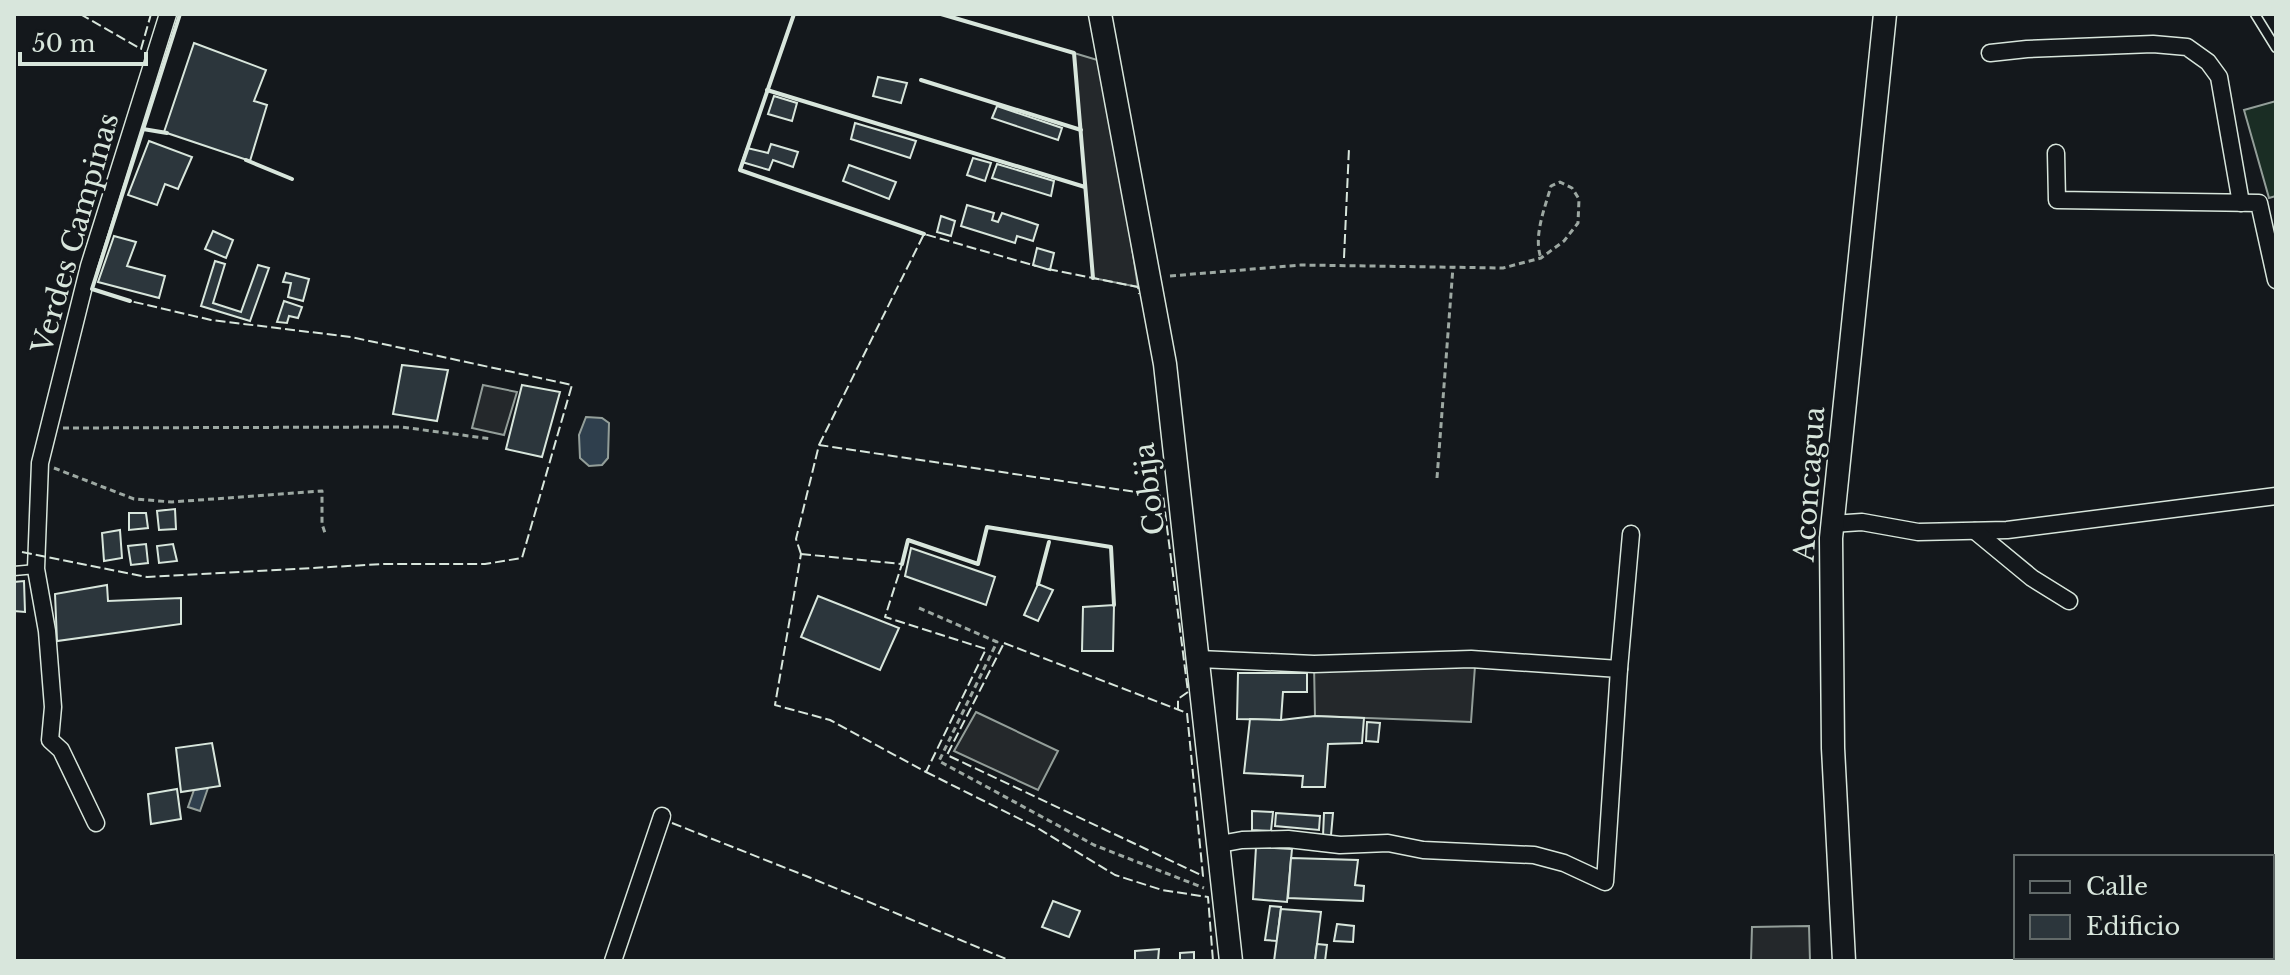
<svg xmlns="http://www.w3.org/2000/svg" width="2290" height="975" font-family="'Libre Baskerville',serif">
  <rect width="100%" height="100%" fill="#14181c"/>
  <!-- green -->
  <path fill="#1a2d24" stroke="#939e99" stroke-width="2" d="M2276,101v95l-7,2 -25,-88z"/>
  <!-- parking -->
  <g fill="#24282b" stroke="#939e99" stroke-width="2">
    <path d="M1074,53l30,9 34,225 -45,-9z"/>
    <path d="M483,385l34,7 -13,43 -32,-7z"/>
    <path d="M1314,664l161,2 -4,56 -156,-6z"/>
    <path d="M976,712l82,39 -20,39 -84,-39z"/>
    <path d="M1809,926l1,35h-59l1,-34z"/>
  </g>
  <!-- water -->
  <g fill="#2f3f4d" stroke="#939e99" stroke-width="2">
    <path d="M586,417l16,1 7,5 -1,35 -6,7 -13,1 -9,-8 -1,-23z"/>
    <path d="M208,788l-8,23 -12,-4 6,-17z"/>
  </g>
  <!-- building -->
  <g fill="#2c363c" stroke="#d8e6dc" stroke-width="2">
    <path d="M194,43l72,27 -12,31 13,4 -17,56 -86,-29z"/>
    <path d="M878,77l29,6 -6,20 -28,-7z"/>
    <path d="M774,96l23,7 -5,18 -24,-7z"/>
    <path d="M997,106l65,22 -4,12 -66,-22z"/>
    <path d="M855,123l61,18 -6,17 -59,-19z"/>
    <path d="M149,141l43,16 -14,32 -13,-5 -8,21 -29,-10z"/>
    <path d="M771,144l27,8 -5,15 -20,-7 -4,10 -27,-8 5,-14 21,5z"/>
    <path d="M973,158l18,5 -6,18 -18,-6z"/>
    <path d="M997,164l57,17 -3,15 -59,-18z"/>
    <path d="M849,165l47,17 -7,17 -46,-18z"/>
    <path d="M967,205l27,8 -2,7 6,2 4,-9 36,12 -5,16 -16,-5 -2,7 -54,-17z"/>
    <path d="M941,216l14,5 -4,15 -14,-4z"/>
    <path d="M213,231l20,9 -7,18 -21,-9z"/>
    <path d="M114,236l22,6 -9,24 38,10 -6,22 -61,-16z"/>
    <path d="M1037,248l17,5 -4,17 -17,-5z"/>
    <path d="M215,261l10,3 -12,39 28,9 17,-47 11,3 -19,53 -49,-15z"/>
    <path d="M286,273l23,6 -6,22 -15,-4 3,-14 -8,-1z"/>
    <path d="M284,301l18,6 -4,11 -9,-2 -2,7 -10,-1z"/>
    <path d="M402,365l46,5 -11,51 -44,-7z"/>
    <path d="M522,385l38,7 -18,65 -36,-8z"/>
    <path d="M175,509l1,20 -17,1 -2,-19z"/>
    <path d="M129,513h17l2,15 -19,2z"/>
    <path d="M120,530l2,28 -18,3 -2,-28z"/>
    <path d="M146,544l2,19 -17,2 -3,-19z"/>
    <path d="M173,544l4,17 -18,2 -2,-17z"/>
    <path d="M911,548l84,29 -9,28 -81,-29z"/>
    <path d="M24,581l1,31 -11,-1v-29z"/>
    <path d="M1038,584l15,6 -15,31 -14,-6z"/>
    <path d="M107,585l1,16 73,-3v26l-124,17 -2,-47z"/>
    <path d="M818,596l81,32 -19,42 -79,-33z"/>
    <path d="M1114,605l-1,46h-31l1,-44z"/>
    <path d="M1238,673h69v19h-24l-2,28 -44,-1z"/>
    <path d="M1315,716l49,2 -2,25 -34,1 -3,43h-23l1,-11 -59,-3 6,-54 31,1z"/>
    <path d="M1367,722l13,1 -2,19 -12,-1z"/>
    <path d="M212,743l8,43 -39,6 -5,-44z"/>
    <path d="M177,789l4,30 -30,5 -3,-30z"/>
    <path d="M1252,811l21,1 -2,19 -19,-1z"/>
    <path d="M1276,813l44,3 -1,14 -44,-4z"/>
    <path d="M1324,813h9l-2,22 -8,1z"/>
    <path d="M1256,847l36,2 -5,53 -34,-3z"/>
    <path d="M1291,858l67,2 -3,25 9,1 -1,15 -75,-3z"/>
    <path d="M1053,901l27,10 -11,26 -27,-10z"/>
    <path d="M1270,906l11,1 -4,34 -12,-1z"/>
    <path d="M1281,909l40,3 -6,49h-41z"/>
    <path d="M1337,924l17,2 -1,16 -19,-1z"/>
    <path d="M1317,944l10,1 -2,16h-10z"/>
    <path d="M1159,949l-1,12h-23v-10z"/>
    <path d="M1194,952v9h-14v-8z"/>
  </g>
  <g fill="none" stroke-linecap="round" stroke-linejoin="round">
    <!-- lane casing -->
    <g stroke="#d8e6dc" stroke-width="11">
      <g id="lane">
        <path d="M2255,14l21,34"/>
        <path d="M14,571l22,-2"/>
      </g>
    </g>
    <!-- street casing -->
    <g stroke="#d8e6dc" stroke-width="19">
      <g id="street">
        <path d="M1990,53l37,-4 126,-5 34,3 21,15 11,15 22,126"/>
        <path d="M2056,153l1,47 202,3 17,77"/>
        <path d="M1832,524l30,-2 56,10 89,-2 269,-34"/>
        <path d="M1975,531l57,47 37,23"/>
        <path d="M1199,659l115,5 157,-5 148,10 -14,213 -41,-19 -30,-8 -111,-5 -35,-7 -48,2 -52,-6 -46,1 -22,4"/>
        <path d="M1619,669l12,-135"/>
        <path d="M96,823l-35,-73 -11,-10 3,-33 -6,-76 -11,-62 4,-106 49,-197 79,-252"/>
        <path d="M613,961l49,-145"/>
      </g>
    </g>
    <!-- secondary casing -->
    <g stroke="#d8e6dc" stroke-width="25">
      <g id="secondary">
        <path d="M1100,14l65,350 66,597"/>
        <path d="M1844,961l-11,-213 -2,-210 54,-524"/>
      </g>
    </g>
    <!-- path -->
    <g stroke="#9da8a2" stroke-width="3" stroke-dasharray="6 4" stroke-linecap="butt">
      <path d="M1170,276l131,-11 202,3 38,-10 23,-17 14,-18 1,-24 -7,-11 -12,-6 -9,4c-6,22 -18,50 -10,72"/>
      <path d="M63,428l338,-1 91,12"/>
      <path d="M54,468l80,31 38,3 150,-11v33l4,12"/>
      <path d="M1437,478l16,-211"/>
      <path d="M919,608l78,34 -58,119 155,84 110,43"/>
    </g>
    <!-- lane -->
    <use href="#lane" stroke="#14181c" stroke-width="8"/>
    <!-- street -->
    <use href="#street" stroke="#14181c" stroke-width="16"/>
    <!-- secondary -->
    <use href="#secondary" stroke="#14181c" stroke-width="22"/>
    <!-- fence -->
    <g stroke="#d8e6dc" stroke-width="2" stroke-dasharray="10 4" stroke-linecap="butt">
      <path d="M80,14l61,35 10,-35"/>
      <path d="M1344,258l5,-110"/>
      <path d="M1048,269l90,18 1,7"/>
      <path d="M819,445l105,-211 112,32"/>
      <path d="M22,552l125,25 238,-13h100l37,-6 50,-173 -221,-48 -140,-17 -81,-19"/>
      <path d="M801,554l101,10 -17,53 101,32 -60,123 -96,-52 -55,-15z"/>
      <path d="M801,554l-5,-15 23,-94 344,51 25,196 -10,7v11"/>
      <path d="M1004,643l183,70 16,163 -256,-121z"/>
      <path d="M926,772l108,54 81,49 47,15 46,7 5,64"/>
      <path d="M672,823l139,55 200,83"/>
    </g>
    <!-- wall -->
    <g stroke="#d8e6dc" stroke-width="4">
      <path d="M794,14l-54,156 184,64"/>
      <path d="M941,14l133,39 19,225"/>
      <path d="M921,80l160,50"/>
      <path d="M767,90l318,97"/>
      <path d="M143,129l24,4"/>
      <path d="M246,160l46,19"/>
      <path d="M130,301l-38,-12 88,-275"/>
      <path d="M902,564l6,-24 70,24 9,-37 124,20 3,58"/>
      <path d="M1038,584l11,-42"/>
      <path d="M2272,875h4"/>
    </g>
  </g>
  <g text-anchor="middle" stroke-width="6" stroke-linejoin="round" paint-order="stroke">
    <!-- street labels -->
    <g font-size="28" fill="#d8e6dc" stroke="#14181c">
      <text transform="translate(75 233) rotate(-74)" y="10">Verdes Campinas</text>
      <text transform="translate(1809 484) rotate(-86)" y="10">Aconcagua</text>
      <text transform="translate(1149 489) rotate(-97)" y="10">Cobija</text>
    </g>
  </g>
  <!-- border -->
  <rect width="2290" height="975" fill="none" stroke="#d8e6dc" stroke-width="32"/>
  <!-- legend -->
  <rect x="2014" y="855" width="260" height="104" fill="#14181c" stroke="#626a69" stroke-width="2"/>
  <rect x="2030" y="881" width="40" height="12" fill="#14181c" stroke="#626a69" stroke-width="2"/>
  <text x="2086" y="895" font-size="24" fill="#d8e6dc">Calle</text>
  <rect x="2030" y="915" width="40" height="24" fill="#2c363c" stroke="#626a69" stroke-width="2"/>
  <text x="2086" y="935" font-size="24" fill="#d8e6dc">Edificio</text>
  <!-- scale -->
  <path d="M20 52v12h126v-12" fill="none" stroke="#d8e6dc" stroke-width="4"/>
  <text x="32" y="52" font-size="24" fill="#d8e6dc" stroke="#14181c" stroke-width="6" paint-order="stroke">50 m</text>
</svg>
